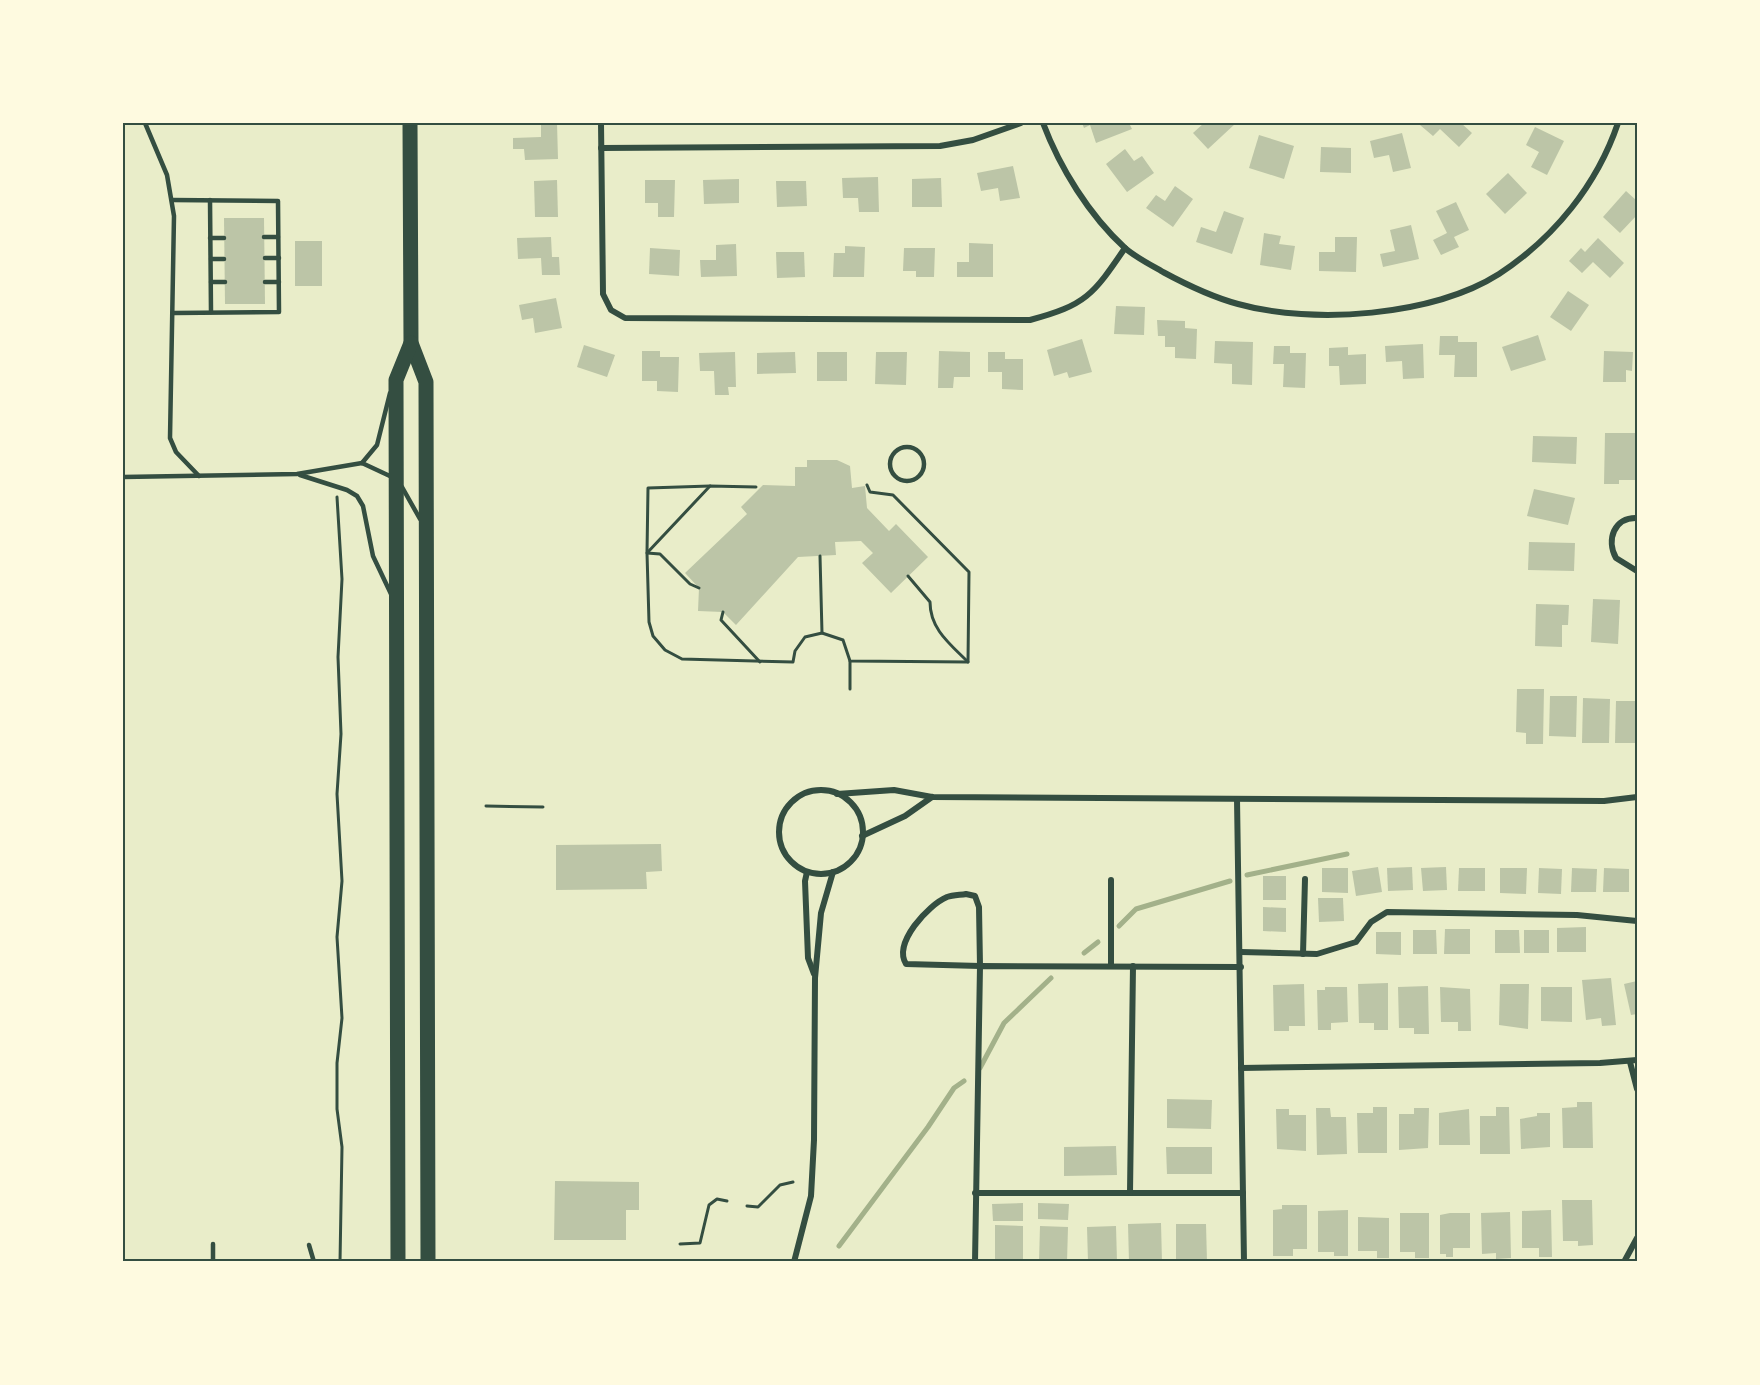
<svg xmlns="http://www.w3.org/2000/svg" width="1760" height="1385" font-family="Commissioner,sans-serif">
  <rect width="100%" height="100%" fill="#e9edc9"/>
  <g fill="none" stroke-linecap="round" stroke-linejoin="round">
    <!-- stream -->
    <g stroke="#a3b18a" stroke-width="5">
      <path d="M1247,875l100,-21"/>
      <path d="M1119,926l17,-17 94,-28"/>
      <path d="M1084,953l14,-11"/>
      <path d="M980,1068l24,-45 47,-45"/>
      <path d="M839,1246l89,-119 26,-39 10,-7"/>
    </g>
  </g>
  <!-- building -->
  <g fill="#bcc5a7">
    <path d="M541,123h16l1,36 -33,1 -1,-11h-11v-11l28,-1z"/>
    <path d="M1082,123h47l3,6 -36,14 -6,-18 -6,3z"/>
    <path d="M1204,123h32l-28,26 -15,-16z"/>
    <path d="M1423,123h38l11,10 -13,14 -19,-18 -7,7 -13,-11z"/>
    <path d="M1535,127l29,14 -17,34 -16,-8 8,-15 -13,-7z"/>
    <path d="M1402,133l9,35 -18,4 -4,-17 -15,3 -4,-17z"/>
    <path d="M1259,135l35,11 -10,33 -35,-11z"/>
    <path d="M1321,147l30,1v25l-31,-1z"/>
    <path d="M1125,149l9,12 8,-5 12,17 -27,19 -21,-28z"/>
    <path d="M1013,166l7,32 -20,3 -2,-13 -17,3 -4,-18z"/>
    <path d="M1508,173l19,20 -22,21 -19,-20z"/>
    <path d="M878,177l1,35h-20l-1,-14h-15l-1,-20z"/>
    <path d="M941,178l1,29h-30v-28z"/>
    <path d="M739,179v24l-35,1 -1,-24z"/>
    <path d="M557,180l1,37h-23l-1,-36z"/>
    <path d="M645,180h30l-1,37h-16v-14h-13z"/>
    <path d="M776,181h30l1,25 -30,1z"/>
    <path d="M1175,186l18,13 -20,28 -27,-19 10,-13 9,6z"/>
    <path d="M1626,191l11,10v14l-17,18 -17,-16z"/>
    <path d="M1456,202l13,28 -15,7 5,10 -18,8 -8,-15 14,-7 -11,-22z"/>
    <path d="M1224,211l20,7 -12,36 -36,-12 5,-15 15,5z"/>
    <path d="M224,218h40l1,86h-40z"/>
    <path d="M1411,225l8,34 -36,8 -3,-13 15,-3 -5,-21z"/>
    <path d="M1264,233l17,3 -2,8 16,2 -4,24 -31,-5z"/>
    <path d="M551,237l1,20h7l1,18h-18l-1,-17 -23,1 -1,-21z"/>
    <path d="M1335,237h22l-1,35 -37,-1v-19h16z"/>
    <path d="M1598,238l26,25 -14,15 -17,-16 -11,11 -13,-12 12,-13 4,4z"/>
    <rect x="295" y="241" width="27" height="45"/>
    <path d="M969,243l24,1v33h-36v-15h12z"/>
    <path d="M736,244l1,32 -36,1 -1,-17h16v-15z"/>
    <path d="M845,246l20,1 -1,30h-31l1,-24h11z"/>
    <path d="M650,248l30,2 -1,26 -30,-2z"/>
    <path d="M904,248h31l-1,29h-18v-6h-13z"/>
    <path d="M776,252h28l1,25 -28,1z"/>
    <path d="M1568,291l21,14 -18,26 -21,-14z"/>
    <path d="M556,298l6,30 -27,5 -2,-15 -11,2 -3,-15z"/>
    <path d="M1116,306l29,1 -1,28 -30,-1z"/>
    <path d="M1157,320l28,1v7l12,1 -1,30 -21,-1v-11h-10v-11h-7z"/>
    <path d="M1538,335l8,25 -35,11 -9,-24z"/>
    <path d="M1440,336h18v6h19v35h-23l1,-22h-16z"/>
    <path d="M1082,339l10,33 -23,6 -2,-6 -13,4 -7,-26z"/>
    <path d="M1215,341l38,1 -1,43 -20,-1v-20l-18,-1z"/>
    <path d="M1423,344l1,34 -21,1 -1,-18 -16,1 -1,-16z"/>
    <path d="M584,345l31,10 -8,22 -30,-10z"/>
    <path d="M1274,346h16v7h16l-1,35 -22,-1 1,-23h-11z"/>
    <path d="M1348,347v8l18,-1v30l-26,1 -1,-19h-10v-18z"/>
    <path d="M642,351h18v6h19l-1,35 -21,-1v-10h-15z"/>
    <path d="M939,351l31,1v25h-16l-1,11h-15z"/>
    <path d="M1604,351l29,1 -1,19 -6,-1v12h-23z"/>
    <path d="M735,352l1,35h-8l1,8h-14l-1,-24h-14l-1,-18z"/>
    <path d="M795,352l1,21 -39,1v-21z"/>
    <rect x="817" y="352" width="30" height="29"/>
    <path d="M876,352h31l-1,33 -31,-1z"/>
    <path d="M988,352h17v7h18v31l-21,-1v-17h-14z"/>
    <path d="M1605,433h32l-1,47h-17v4h-15z"/>
    <path d="M1533,436l44,1 -1,27 -44,-2z"/>
    <path d="M807,460h30l13,6 2,22 13,-2 2,22 22,23 7,-7 32,33 -37,36 -29,-30 11,-10 -12,-12 -26,1 1,13 -38,2 -62,68 -13,-13 -25,-1 1,-23 -14,-15 62,-59 -6,-7 22,-22 32,1v-19h12z"/>
    <path d="M1534,489l41,9 -7,27 -41,-9z"/>
    <path d="M1529,542l46,1 -1,28 -46,-1z"/>
    <path d="M1593,599l27,1 -2,44 -27,-2z"/>
    <path d="M1536,604l33,1 -1,20h-6v22l-27,-1z"/>
    <path d="M1517,689h27l-1,55h-17v-11l-10,-1z"/>
    <path d="M1550,696h27l-1,41 -27,-1z"/>
    <path d="M1583,698l27,1 -1,44h-27z"/>
    <path d="M1616,701h20l1,42h-22z"/>
    <path d="M661,844l1,27 -16,1 1,17 -91,1v-45z"/>
    <path d="M1378,867l4,25 -26,4 -4,-25z"/>
    <path d="M1412,867l1,23 -25,1 -1,-23z"/>
    <path d="M1446,867l1,23 -24,1 -2,-23z"/>
    <path d="M1322,868h26v25l-26,-1z"/>
    <path d="M1459,868h26v23h-27z"/>
    <path d="M1500,868h27l-1,26 -26,-1z"/>
    <path d="M1539,868l23,1 -1,25 -23,-1z"/>
    <path d="M1572,868l25,1 -1,23h-25z"/>
    <path d="M1604,868l25,1v23h-26z"/>
    <rect x="1263" y="876" width="23" height="24"/>
    <path d="M1318,898h25l1,23 -25,1z"/>
    <path d="M1263,907l23,1v24l-23,-1z"/>
    <path d="M1586,927v25h-29v-24z"/>
    <path d="M1445,929h25v25h-26z"/>
    <path d="M1413,930h23l1,24h-24z"/>
    <path d="M1495,930h24l1,23h-25z"/>
    <rect x="1524" y="930" width="25" height="23"/>
    <path d="M1376,932h25v23l-25,-1z"/>
    <path d="M1611,978l5,47 -14,1 -1,-8 -15,2 -4,-40z"/>
    <path d="M1637,981v33l-6,1 -7,-31z"/>
    <path d="M1388,983v47h-14v-7h-15l-1,-39z"/>
    <path d="M1304,984l1,42h-16v5h-15l-1,-46z"/>
    <path d="M1500,984h29l-1,45 -29,-4z"/>
    <path d="M1428,986l1,48h-15v-6h-15l-1,-41z"/>
    <path d="M1325,987h22l1,35 -17,1v7h-13l-1,-40h8z"/>
    <path d="M1440,987l30,2 1,42h-13v-9h-17z"/>
    <path d="M1541,987h31v35l-31,-1z"/>
    <path d="M1167,1099l45,1 -1,29 -44,-1z"/>
    <path d="M1577,1102h15l1,46h-30l-1,-40 15,-1z"/>
    <path d="M1373,1107h14v46h-29l-1,-40h16z"/>
    <path d="M1496,1107h13l1,47h-30v-38h16z"/>
    <path d="M1316,1108h14l1,9h15l1,37 -30,1z"/>
    <path d="M1414,1108h15l-1,40 -29,2v-36h15z"/>
    <path d="M1276,1109h13v6h17v36l-29,-2z"/>
    <path d="M1469,1109l1,36h-31v-32z"/>
    <path d="M1537,1113h13v34l-29,2 -1,-30 17,-3z"/>
    <path d="M1116,1146l1,29 -53,1v-29z"/>
    <path d="M1166,1147h46v27h-45z"/>
    <path d="M555,1181l84,1v28h-13v30h-72z"/>
    <path d="M1562,1200h30l1,45 -15,1v-5h-15z"/>
    <path d="M1023,1203v18h-30l-1,-17z"/>
    <path d="M1038,1203l31,1 -1,16 -30,-1z"/>
    <path d="M1282,1205h25v44h-14v7h-20v-46l9,-1z"/>
    <path d="M1348,1210v46h-14v-4h-16v-41z"/>
    <path d="M1551,1210l1,47h-13v-9h-17v-37z"/>
    <path d="M1510,1212l1,46 -15,1v-6l-14,1 -1,-41z"/>
    <path d="M1400,1213h29v45h-14v-6h-15z"/>
    <path d="M1450,1213h20v35h-17v9h-7v-3h-6v-39z"/>
    <path d="M1358,1217l31,1v40h-12v-7h-19z"/>
    <path d="M1161,1223l1,39h-33l-1,-38z"/>
    <path d="M1176,1224h30l1,38h-31z"/>
    <path d="M995,1225l28,1v36h-28z"/>
    <path d="M1040,1226l28,1 -1,35h-28z"/>
    <path d="M1116,1226l1,36h-29l-1,-35z"/>
  </g>
  <g fill="none" stroke-linecap="round" stroke-linejoin="round">
    <!-- path -->
    <g stroke="#344e41" stroke-width="3">
      <path d="M756,487l-46,-1 -63,67 2,69 4,14 12,14 17,9 111,3 2,-11 10,-14 17,-4 21,7 7,21 118,1 1,-90 -76,-77 -23,-3 -3,-7"/>
      <path d="M337,497l5,82 -4,78 3,77 -4,60 5,87 -5,56 5,81 -5,45v46l5,38 -2,115"/>
      <path d="M820,556l2,77"/>
      <path d="M908,576l22,26c0,27 20,42 38,60"/>
      <path d="M699,588l-9,-4 -30,-30 -13,-1 1,-65 62,-2"/>
      <path d="M723,612l-2,8 39,42"/>
      <path d="M850,689v-28"/>
      <path d="M486,806l57,1"/>
      <path d="M747,1206l11,1 22,-22 13,-3"/>
      <path d="M680,1244l20,-1 9,-38 8,-6 10,2"/>
    </g>
    <!-- service -->
    <g stroke="#344e41" stroke-width="4.5">
      <path d="M145,123l22,52 7,41 -4,222 6,14 23,24"/>
      <path d="M172,200l106,1 1,111 -105,1"/>
      <path d="M210,200l1,112"/>
      <path d="M264,237h14"/>
      <path d="M210,238h14"/>
      <path d="M265,258h14"/>
      <path d="M211,259h13"/>
      <path d="M211,282h14"/>
      <path d="M265,282h14"/>
      <circle cx="907" cy="464" r="17"/>
      <path d="M362,463l15,-18 13,-52"/>
      <path d="M300,475l47,15 10,6 6,10 10,50 18,38"/>
      <path d="M123,477l174,-3 65,-11 30,14"/>
      <path d="M402,487l18,32"/>
      <path d="M213,1244v18"/>
      <path d="M309,1245l5,17"/>
    </g>
    <!-- minor -->
    <g stroke="#344e41" stroke-width="6">
      <path d="M601,123l2,171 8,16 14,8 405,2c56,-15 63,-25 95,-72"/>
      <path d="M1043,123c17,45 46,92 82,125 10,9 26,17 38,24 24,13 49,25 75,32 75,21 195,12 261,-30 55,-36 98,-89 119,-151"/>
      <path d="M601,148l339,-2 33,-6 48,-17"/>
      <path d="M1637,518c-23,-1 -31,22 -21,40l21,13"/>
      <circle cx="821" cy="832" r="42"/>
      <path d="M837,794l57,-4 38,7 672,4 33,-4"/>
      <path d="M1237,799l7,463"/>
      <path d="M862,836l43,-20 27,-19"/>
      <path d="M807,872l-2,9 3,77 6,16"/>
      <path d="M1111,880v86"/>
      <path d="M966,894l9,2 4,11 1,59 -74,-2c-13,-21 22,-59 41,-67 6,-2 14,-2 19,-3z"/>
      <path d="M1241,952l76,2 39,-12 15,-20 16,-10 190,3 60,6"/>
      <path d="M1303,954l2,-75"/>
      <path d="M1630,1062l7,27"/>
      <path d="M1241,1068l359,-5 37,-3"/>
      <path d="M975,1193h268"/>
      <path d="M1130,1193l3,-227"/>
      <path d="M794,1262l17,-66 3,-56 1,-162 6,-65 12,-41"/>
      <path d="M975,1262l5,-296 261,1"/>
      <path d="M1624,1262l13,-24"/>
    </g>
    <!-- primary -->
    <g stroke="#344e41" stroke-width="15">
      <path d="M410,123l1,220 15,39 2,880"/>
      <path d="M398,1262l-2,-882 15,-37"/>
    </g>
  </g>
  <!-- border -->
  <rect width="1760" height="1385" fill="none" stroke="#fefae0" stroke-width="249"/>
  <rect x="124" y="124" width="1512" height="1136" fill="none" stroke="#344e41" stroke-width="2"/>
</svg>
